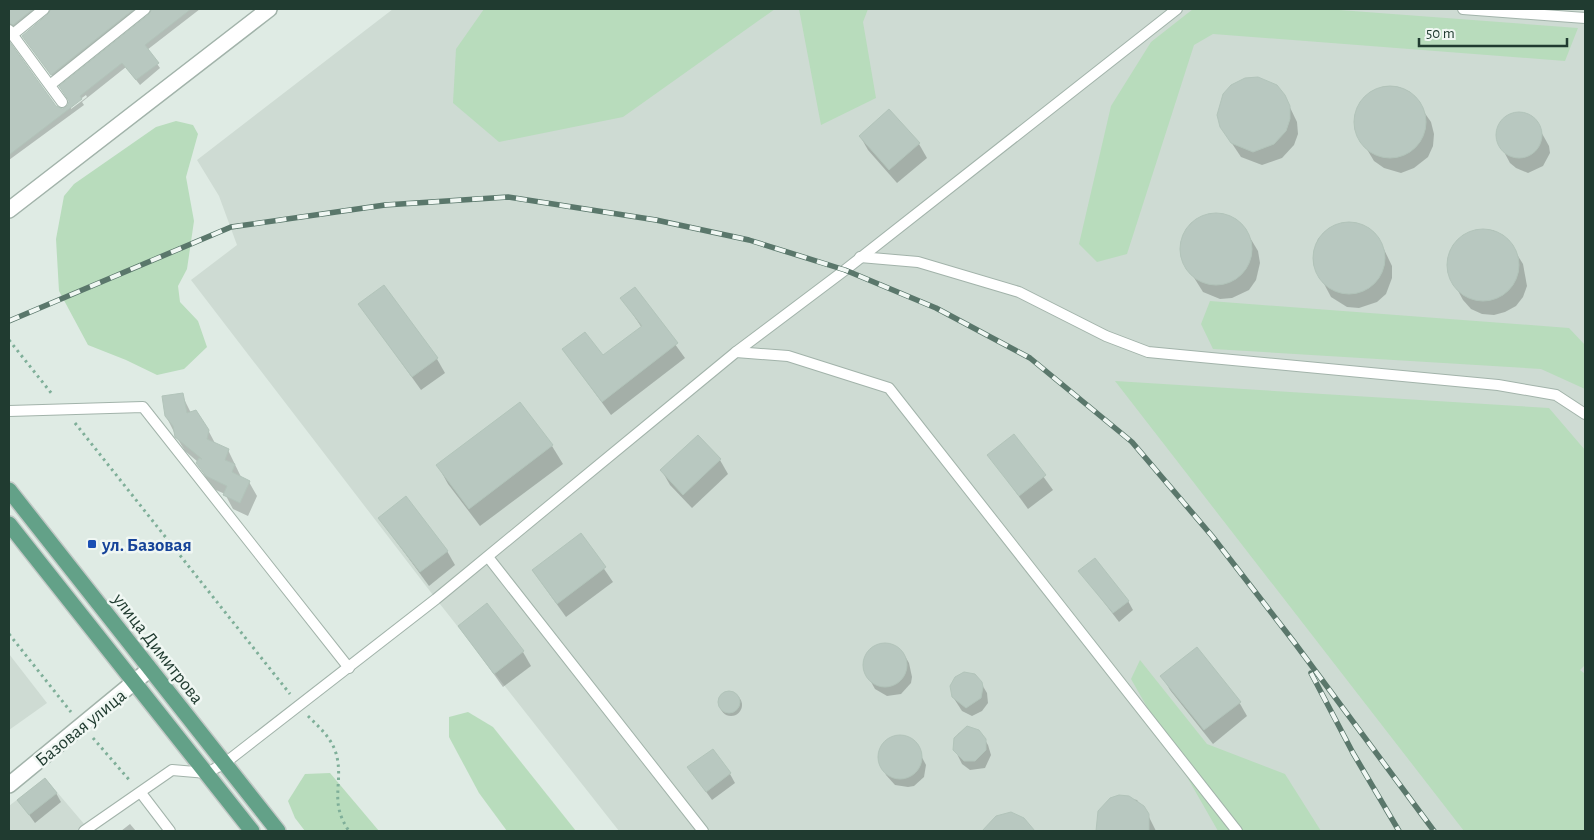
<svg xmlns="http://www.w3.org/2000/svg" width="1594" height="840" font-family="'Alegreya Sans',sans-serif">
  <rect width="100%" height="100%" fill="#dfebe4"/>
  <!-- built -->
  <g fill="#cedbd3">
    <path d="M393,9h1192v822h-966l-183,-232 -245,-319 46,-35 -18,-49 -22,-36z"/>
    <path d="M9,654l38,49 -38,27z"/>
    <path d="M45,778l45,53h-81v-25z"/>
  </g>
  <!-- green -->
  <g fill="#b8dcbc">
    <path d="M484,9h291l-152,108 -124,25 -46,-39 3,-54z"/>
    <path d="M799,9h69l-5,13 13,76 -55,27z"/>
    <path d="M1193,9h133l252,19 -13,33 -352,-27 -19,11 -67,209 -30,8 -18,-18 32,-138 40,-64z"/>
    <path d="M176,121l17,4 5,9 -12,43 8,44 -7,48 -9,17 2,16 18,19 9,26 -23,22 -27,6 -31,-15 -38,-15 -29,-54 -3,-52 8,-43 10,-12 82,-57z"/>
    <path d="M1210,301l359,27 16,17v44l-44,-20 -328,-20 -12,-25z"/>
    <path d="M1115,381l434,27 36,42v215l-5,5 5,4v157h-121z"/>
    <path d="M1140,660l67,84 78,30 36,57h-103l-87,-152z"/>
    <path d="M468,712l25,15 83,104h-69l-28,-38 -30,-56v-20z"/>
    <path d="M330,773l49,58h-74l-10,-13 -7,-17 17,-27z"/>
  </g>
  <!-- shadow -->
  <g fill="#0003" fill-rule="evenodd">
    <path d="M9,9h34l-26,21 -8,-1z"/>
    <path d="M49,9h94l-88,71 -29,-39 26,-29z"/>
    <path d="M153,9h47l-53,41 13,18 -20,17 -14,-18 -44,35 2,3 -75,55v-118l47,65 6,3 7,-4 81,-91zM86,95l1,2 -16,12v-3z"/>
    <path d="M1386,86l13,1 11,5 21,30 3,12 -1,12 -5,11 -14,11 -13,5 -17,-5 -10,-7 -18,-30 1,-22 6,-10 9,-8z"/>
    <path d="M1284,95l13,27 1,12 -4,11 -12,13 -20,7 -21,-8 -20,-30z"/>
    <path d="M1514,114h7l13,5 15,27 1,7 -7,13 -15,7 -12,-5 -6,-5 -8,-15 -4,-14 5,-12z"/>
    <path d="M860,136l59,8 8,14 -30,25 -29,-33z"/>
    <path d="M1214,214l19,4 10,8 15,25 2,12 -4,17 -7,10 -17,8 -12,1 -17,-7 -20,-32 -2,-12 2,-12 8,-13 11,-6z"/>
    <path d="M1349,222l22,8 8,9 13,27v12l-6,16 -9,8 -18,6 -12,-1 -16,-10 -18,-34 1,-12 4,-12 10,-10z"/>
    <path d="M1477,230h16l15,10 15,24 4,22 -4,11 -7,9 -11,6 -11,3 -12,-1 -11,-5 -8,-9 -14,-26 -1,-12 2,-11 7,-10z"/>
    <path d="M635,289l50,69 -74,57 -48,-66 40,8 39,-29 -20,-30z"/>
    <path d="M360,305l77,54 8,14 -24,17z"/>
    <path d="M182,395l9,18 17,17 8,15 12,5 14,29 7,3 8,14 -9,20 -15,-7 -8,-15 -9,-4 -10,-12 -8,-16 -13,-11 -9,-15 -10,-20z"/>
    <path d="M1014,436l39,54 -25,19 -39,-54z"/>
    <path d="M552,446l11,18 -83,62 -32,-42 -10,-18z"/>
    <path d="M720,460l8,14 -36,34 -22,-23 -8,-14z"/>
    <path d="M379,518l68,33 8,14 -26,21z"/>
    <path d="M581,535l32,47 -47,35 -33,-46z"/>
    <path d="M1080,571l48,30 5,9 -14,12z"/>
    <path d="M459,626l64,26 8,14 -28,21z"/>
    <path d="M885,644l7,1 11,8 6,10 3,14 -1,6 -10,11 -14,2 -12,-7 -9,-16 -1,-14 8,-11z"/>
    <path d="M1162,676l77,26 8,14 -34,28 -43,-54z"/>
    <path d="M981,683l6,10 1,10 -6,8 -10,5 -10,-5 -9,-14z"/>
    <circle cx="731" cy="705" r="11"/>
    <path d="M967,727l15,8 6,10 3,10 -6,13 -15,2 -8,-6 -5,-10 -3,-10 4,-10z"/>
    <path d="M901,736l13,6 12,23 -2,12 -10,9 -6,1 -13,-2 -9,-10 -7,-16 3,-14 12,-8z"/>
    <path d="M689,768l41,6 5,9 -23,17z"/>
    <path d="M56,793l5,9 -26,21 -16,-22z"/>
    <path d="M1119,796l18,4 11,15 8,16h-57l-2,-3z"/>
    <path d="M130,824l6,7h-15z"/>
  </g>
  <!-- building -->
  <g fill="#b8c8c0" stroke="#b2c4ba">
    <path d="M9,9h24l-20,16 -4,-2z"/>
    <path d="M51,9h83l-83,66 -29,-39 26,-22z"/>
    <path d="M152,9h39l-46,36 14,18 -23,17 -14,-17 -42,33 2,3 -73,56v-114l47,65 7,3 5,-4 1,-4 -10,-15 90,-72z"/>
    <path d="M1258,77l19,8 8,10 5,11v13l-4,12 -12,13 -21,8 -22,-9 -11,-16 -3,-12 6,-21 8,-9 14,-7z"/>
    <circle cx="1390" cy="122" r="36"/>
    <path d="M889,109l31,34 -31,27 -30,-34z"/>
    <circle cx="1519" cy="135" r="23"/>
    <circle cx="1216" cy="249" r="36"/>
    <circle cx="1349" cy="258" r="36"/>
    <circle cx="1483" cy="265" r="36"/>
    <path d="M384,285l54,73 -26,19 -54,-73z"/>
    <path d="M635,287l43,56 -76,59 -40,-53 23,-17 18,23 39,-29 -22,-28z"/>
    <path d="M183,393l4,20 9,-3 13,20 -2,9 22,10 -4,11 10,4 -3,8 18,9 -10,22 -17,-8 4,-9 -21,-10 -10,-13 3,-5 3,1 -27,-22 -2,-11 -8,-10 -3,-20z"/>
    <path d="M520,402l33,43 -84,64 -33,-44z"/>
    <path d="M1014,434l32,41 -27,21 -32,-41z"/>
    <path d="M698,435l23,24 -38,36 -23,-25z"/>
    <path d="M406,496l42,55 -28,21 -42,-54z"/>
    <path d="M581,533l25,34 -49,37 -25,-34z"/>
    <path d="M1095,558l34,43 -16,12 -35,-42z"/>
    <path d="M487,603l37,48 -30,23 -36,-48z"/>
    <circle cx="885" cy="665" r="22"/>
    <path d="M1197,647l44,55 -37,28 -44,-54z"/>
    <path d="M964,672l11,2 7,8 1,5 -2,11 -15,10 -14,-11 -2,-11 5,-9z"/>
    <circle cx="729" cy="702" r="11"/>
    <path d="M967,726l12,4 7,9v11l-11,11h-11l-11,-11 1,-12z"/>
    <circle cx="900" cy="757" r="22"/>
    <path d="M713,749l18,24 -25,19 -19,-25z"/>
    <path d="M45,778l12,15 -28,22 -12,-15z"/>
    <path d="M1119,795l10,1 15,10 5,8v17h-53l2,-20 12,-13z"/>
    <path d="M1011,812l13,6 11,13h-53l14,-15z"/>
  </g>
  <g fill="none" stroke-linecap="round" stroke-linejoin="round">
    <!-- service casing -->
    <g stroke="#a2b3aa" stroke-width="12">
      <g id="service">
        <path d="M1463,9l122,9"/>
        <path d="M9,30l53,72"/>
        <path d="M12,35l32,-26"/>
        <path d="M50,85l95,-76"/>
        <path d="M860,257l58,5 101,30 87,44 42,16 350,33 58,10 29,19"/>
        <path d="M736,352l109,-82 332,-261"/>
        <path d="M9,411l134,-4 206,261"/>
        <path d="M488,557l215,274"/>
        <path d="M141,793l29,38"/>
        <path d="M84,831l88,-61 35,3 18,-10 211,-164 300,-247 52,4 101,32 348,443"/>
      </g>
    </g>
    <!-- minor casing -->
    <g stroke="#a2b3aa" stroke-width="18">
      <g id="minor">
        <path d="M9,210l260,-201"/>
        <path d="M9,785l141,-116"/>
      </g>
    </g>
    <!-- primary casing -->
    <g stroke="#c1c8c5" stroke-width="18">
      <g id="primary">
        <path d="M9,490l269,341"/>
        <path d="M9,524l243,307"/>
      </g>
    </g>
    <!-- path -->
    <g stroke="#7faf99" stroke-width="3" stroke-dasharray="2.5 4" stroke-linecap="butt">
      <path d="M9,340l43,54"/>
      <path d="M75,423l215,271"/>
      <path d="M9,634l62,78"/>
      <path d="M308,716c12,12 25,23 29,41 6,28 -8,45 12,74"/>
      <path d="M93,738l38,44"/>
    </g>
    <!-- service -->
    <use href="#service" stroke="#fff" stroke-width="10"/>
    <!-- minor -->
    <use href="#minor" stroke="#fff" stroke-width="15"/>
    <!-- primary -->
    <use href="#primary" stroke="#63a188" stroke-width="15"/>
    <!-- rail casing -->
    <g stroke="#5a776b" stroke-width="5.5">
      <g id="rail">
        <path d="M9,321l222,-94 154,-22 123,-8 148,23 93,20 96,30 91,38 94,50 102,84 80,94 82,106 140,189"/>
        <path d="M1311,673l42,80 46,78"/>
      </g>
    </g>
    <!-- rail -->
    <use href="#rail" stroke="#f0f7f3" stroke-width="4" stroke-dasharray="11" stroke-linecap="butt"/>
  </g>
  <!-- markers -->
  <rect fill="#1a4fb4" stroke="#f0f7f3" stroke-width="2" x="87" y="539" width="10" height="10" rx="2.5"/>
  <g text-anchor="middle" stroke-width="5" stroke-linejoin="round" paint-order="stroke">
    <!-- transit labels -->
    <g font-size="19" font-weight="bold" fill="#164399" stroke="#f0f7f3" text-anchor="start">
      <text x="102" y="551">ул. Базовая</text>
    </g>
    <!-- street labels -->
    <g font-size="19" fill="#203b30" stroke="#f0f7f3">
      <text transform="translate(159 648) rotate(52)" y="7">улица Димитрова</text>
      <text transform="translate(80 727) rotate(-39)" y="7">Базовая улица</text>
    </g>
  </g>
  <!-- border -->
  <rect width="1594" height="840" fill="none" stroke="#203b30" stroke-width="20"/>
  <!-- scale -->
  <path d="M1419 38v8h148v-8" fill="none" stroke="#203b30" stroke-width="2.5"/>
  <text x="1426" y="38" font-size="15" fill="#203b30" stroke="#f0f7f3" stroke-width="4" paint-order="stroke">50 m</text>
</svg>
